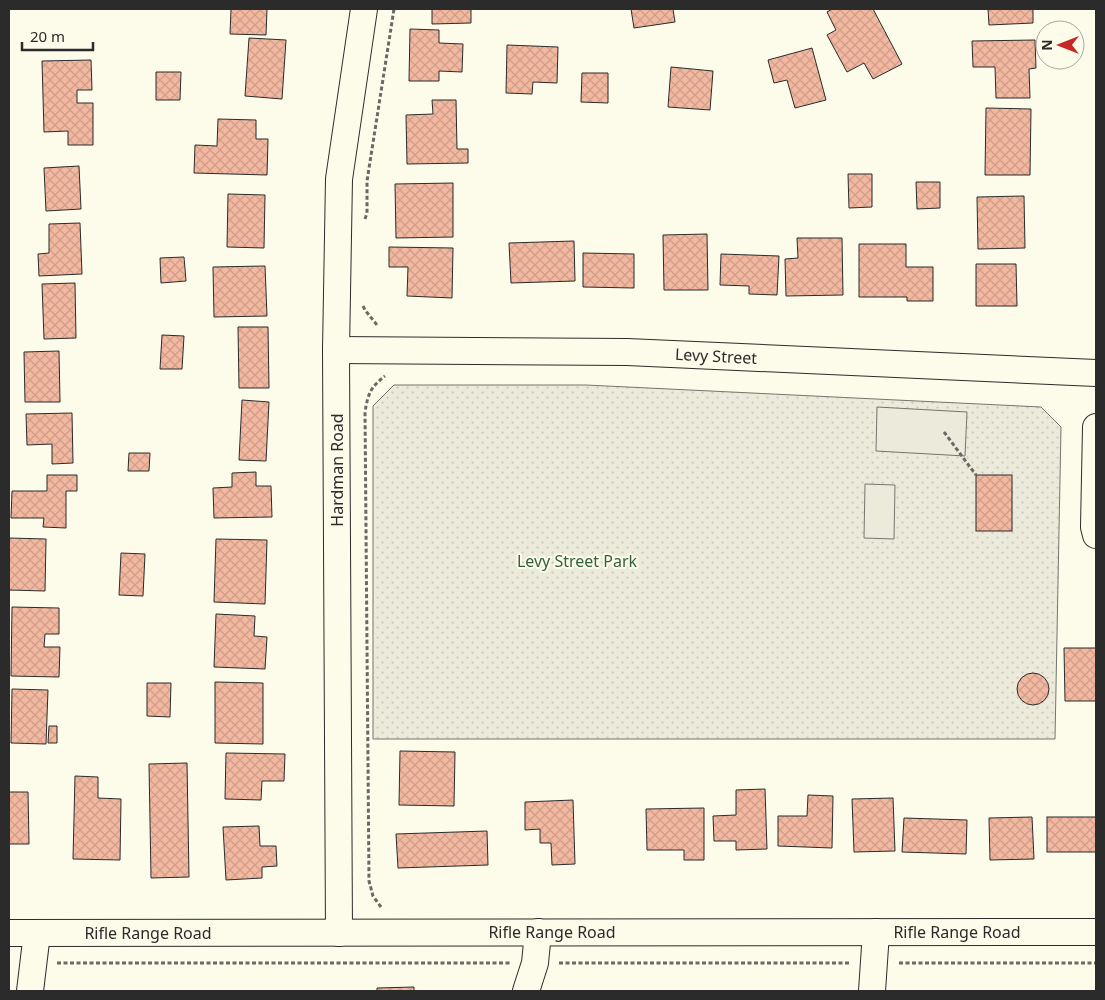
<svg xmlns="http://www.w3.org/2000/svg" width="1105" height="1000" font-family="'Noto Sans',sans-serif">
  <defs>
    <pattern id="park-dots" width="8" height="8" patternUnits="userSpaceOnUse" patternTransform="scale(1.25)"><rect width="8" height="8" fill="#ecebdb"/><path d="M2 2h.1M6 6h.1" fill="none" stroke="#cbcabc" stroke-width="1.8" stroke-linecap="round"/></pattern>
    <pattern id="building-cross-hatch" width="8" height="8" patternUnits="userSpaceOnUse" patternTransform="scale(1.25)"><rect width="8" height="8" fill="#f2b8a0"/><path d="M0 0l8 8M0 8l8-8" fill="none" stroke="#d09e8a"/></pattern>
  </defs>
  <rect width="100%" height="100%" fill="#fdfbea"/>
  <!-- park -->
  <path fill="url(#park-dots)" stroke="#74746e" d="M394,385h192l455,22 20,20 -6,312h-682v-333z"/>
  <!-- garden -->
  <path fill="#ecebdb" stroke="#74746e" d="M865,484l30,1 -1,54 -30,-1z"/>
  <!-- parking -->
  <path fill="#eceadb" stroke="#74746e" d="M877,407l90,5 -2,44 -89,-5z"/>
  <!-- building -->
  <g fill="url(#building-cross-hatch)" stroke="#2b2b2b">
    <path d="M231,9h36l-1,26 -36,-1z"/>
    <path d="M432,9h39v14l-39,1z"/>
    <path d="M631,9h42l2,13 -41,6z"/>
    <path d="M832,9h41l29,55 -29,15 -9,-16 -17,9 -20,-37 9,-5 -9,-18z"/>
    <path d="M988,9h45v14l-44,2z"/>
    <path d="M410,29l29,1v13l24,1 -1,28 -23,-1v10h-30z"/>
    <path d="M249,38l37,2 -4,59 -37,-3z"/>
    <path d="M1035,40l1,28 -7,1 1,29h-34l-1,-31h-22l-1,-26z"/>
    <path d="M507,45l51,2 -1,36 -24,-1 -1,12 -26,-1z"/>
    <path d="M812,48l14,52 -31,8 -8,-28 -13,3 -6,-23z"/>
    <path d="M91,60l1,30h-15v13h16v42h-25v-14l-24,1 -2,-71z"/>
    <path d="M671,67l42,4 -3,39 -42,-3z"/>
    <path d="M156,72h25l-1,28h-24z"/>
    <path d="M582,73h26v30l-27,-1z"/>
    <path d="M432,100h24l1,49h11v14l-61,1 -1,-49 27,-1z"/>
    <path d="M986,108l45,1 -1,66h-45z"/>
    <path d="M218,119l38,1v19h12l-1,36 -73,-2 1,-28 22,1z"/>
    <path d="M79,166l2,43 -35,2 -2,-43z"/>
    <path d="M848,174h24v33l-23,1z"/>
    <path d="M916,182h24v26l-23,1z"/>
    <path d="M453,183v54l-57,1 -1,-54z"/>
    <path d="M228,194l37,1 -1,53 -37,-1z"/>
    <path d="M1024,196l1,52 -47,1 -1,-52z"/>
    <path d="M80,223l2,51 -43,2 -1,-22 11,-1v-29z"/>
    <path d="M707,234l1,56h-44l-1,-55z"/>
    <path d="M797,238h45l1,57 -57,1 -1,-37 13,-1z"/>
    <path d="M574,241l1,40 -64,2 -2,-40z"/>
    <path d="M859,244h47v23h27v34h-26v-4h-48z"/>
    <path d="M389,247l64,1 -1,50 -45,-2 1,-29h-19z"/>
    <path d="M583,253l51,1v34l-51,-1z"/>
    <path d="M721,254l58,2 -2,39 -28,-1v-8l-29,-1z"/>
    <path d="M184,257l2,24 -25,2 -1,-25z"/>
    <path d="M976,264h40l1,42h-41z"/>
    <path d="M265,266l2,50 -53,1 -1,-50z"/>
    <path d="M75,283l1,55 -32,1 -2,-55z"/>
    <path d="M238,327h30l1,61h-30z"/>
    <path d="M162,335l22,1 -2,33h-22z"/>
    <path d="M59,351l1,51h-35l-1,-50z"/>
    <path d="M242,400l27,2 -3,59 -27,-1z"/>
    <path d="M72,413l1,50 -21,1v-20l-25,1 -1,-31z"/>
    <path d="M129,453h21l-1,18h-21z"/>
    <path d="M256,472v14h15l1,31 -58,1 -1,-30 19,-1v-14z"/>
    <path d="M47,475h30v16h-11v37l-23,-1 1,-9h-33l1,-27h35z"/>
    <rect x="976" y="475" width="36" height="56"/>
    <path d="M9,538l37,1 -1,52 -36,-1z"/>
    <path d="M216,539l51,1 -2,64 -51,-2z"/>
    <path d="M121,553l24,1 -2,42 -24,-1z"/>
    <path d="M12,607l47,1v26h-14l-1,13h16l-1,30 -48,-1z"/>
    <path d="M216,614l39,2 -1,20 13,1 -2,32 -51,-2z"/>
    <path d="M1064,648h32v53h-31z"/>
    <circle cx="1033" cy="689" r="16"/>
    <path d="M215,682l48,1v61l-48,-1z"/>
    <path d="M147,683h24l-1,34 -23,-1z"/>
    <path d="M12,689l36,1 -2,54 -35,-1z"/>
    <path d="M49,726h8v17h-9z"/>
    <path d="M400,751l55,1 -1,54 -55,-1z"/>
    <path d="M226,753l59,1 -1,27h-22l-1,19 -36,-1z"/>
    <path d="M187,763l2,114 -38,1 -2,-114z"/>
    <path d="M75,776l23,1v21l23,1 -1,61 -47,-1z"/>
    <path d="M765,789l2,60 -31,1v-9h-22l-1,-25 23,-1v-25z"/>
    <path d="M9,792h19l1,52h-20z"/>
    <path d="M808,795l25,1 -1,52 -54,-2v-30h29z"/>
    <path d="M893,798l2,53 -41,1 -2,-53z"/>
    <path d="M573,800l2,64 -23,1 -1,-22h-11v-14l-15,1v-28z"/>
    <path d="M704,808v52h-20v-10h-37l-1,-41z"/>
    <path d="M1032,817l2,42 -44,1 -1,-42z"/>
    <rect x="1047" y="817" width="49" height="35"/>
    <path d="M904,818l63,2 -1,34 -64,-2z"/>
    <path d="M259,826l1,20h16l1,20 -15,1v11l-36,2 -3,-53z"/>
    <path d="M487,831l1,34 -90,3 -2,-34z"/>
    <path d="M414,987v4h-37v-3z"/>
  </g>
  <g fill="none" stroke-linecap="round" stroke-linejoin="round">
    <!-- minor casing -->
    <g stroke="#2b2b2b" stroke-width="28">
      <g id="minor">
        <path d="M336,350l291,2 469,21"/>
        <path d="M1096,427l-2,100 2,8"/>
        <path d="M9,933l1087,-1"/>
        <path d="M339,933l-3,-583 3,-171 25,-170"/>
        <path d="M30,991l7,-58"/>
        <path d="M526,991l9,-28 3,-31"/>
        <path d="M872,991l4,-59"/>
      </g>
    </g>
    <!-- path -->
    <g stroke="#6a6964" stroke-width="3" stroke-dasharray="4 2.5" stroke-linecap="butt">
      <path d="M365,219l2,-6v-32l27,-172"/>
      <path d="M363,306l2,4 12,15"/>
      <path d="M944,432l32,43"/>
      <path d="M381,907l-8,-11 -4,-15 -4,-469c3,-19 6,-25 20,-36"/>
      <path d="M57,963h454"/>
      <path d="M559,963h292"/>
      <path d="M899,963h197"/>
    </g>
    <!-- minor -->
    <use href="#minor" stroke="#fdfbea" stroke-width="26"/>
  </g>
  <g text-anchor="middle" stroke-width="4" stroke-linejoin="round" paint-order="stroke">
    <!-- street labels -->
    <g font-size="16" fill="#2b2b2b" stroke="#fdfbea">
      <text transform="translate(716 356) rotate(3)" y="6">Levy Street</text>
      <text transform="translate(337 470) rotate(-90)" y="6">Hardman Road</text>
      <text x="552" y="938">Rifle Range Road</text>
      <text x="957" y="938">Rifle Range Road</text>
      <text x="148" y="939">Rifle Range Road</text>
    </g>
    <!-- park labels -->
    <g font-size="16" fill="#34623c" stroke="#fdfbea">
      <text x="577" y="567">Levy Street Park</text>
    </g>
  </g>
  <!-- border -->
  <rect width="1105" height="1000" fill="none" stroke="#2b2b2b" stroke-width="20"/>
  <!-- north arrow -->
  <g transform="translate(1060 45) rotate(270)"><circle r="24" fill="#fdfbea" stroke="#a9a89e"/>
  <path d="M0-4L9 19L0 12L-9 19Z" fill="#c62828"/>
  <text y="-8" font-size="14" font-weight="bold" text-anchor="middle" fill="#2b2b2b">N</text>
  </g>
  <!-- scale -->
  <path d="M22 42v8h71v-8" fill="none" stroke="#2b2b2b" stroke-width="2.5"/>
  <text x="30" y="42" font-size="15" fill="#2b2b2b" stroke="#fdfbea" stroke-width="4" paint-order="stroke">20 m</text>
</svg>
